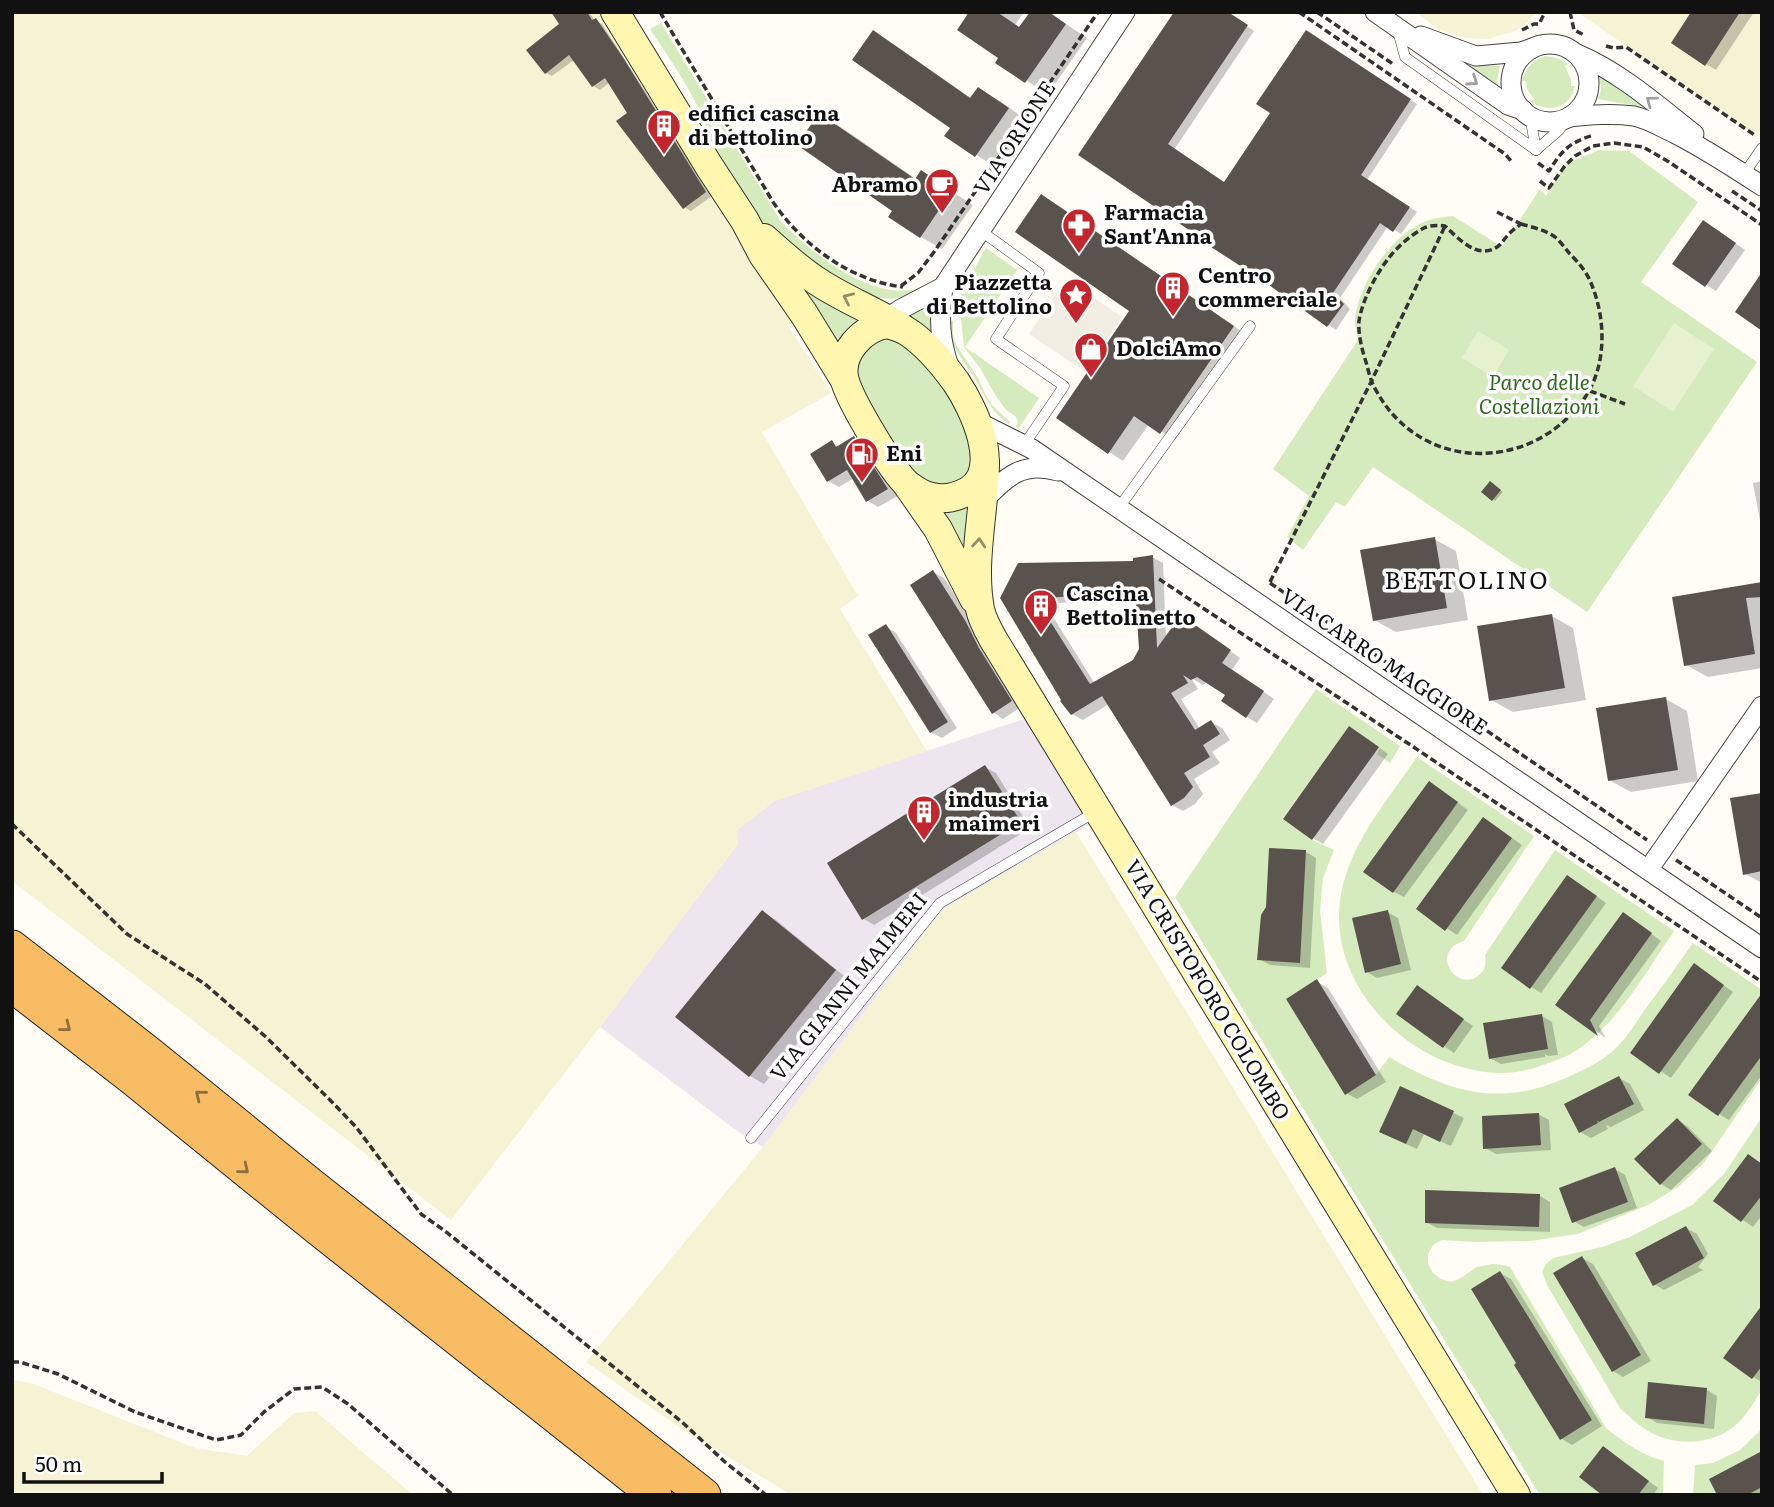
<svg xmlns="http://www.w3.org/2000/svg" width="1774" height="1507" font-family="Literata,serif">
  <rect width="100%" height="100%" fill="#fffdf5"/>
  <!-- industrial -->
  <path fill="#eee6ef" d="M1027,718l65,105 -150,87 -179,237 -30,-19 -133,-101 138,-183 -1,-14 37,-29z"/>
  <!-- farmland -->
  <g fill="#f6f3d4">
    <path d="M12,12h594l189,310 -7,4 43,67 -69,39 96,164 -18,13 87,142 -153,50 -37,29 1,14 -138,183 -149,193 -439,-339z"/>
    <path d="M1420,12h116l-8,10 -13,9 -27,8 -23,-1 -27,-9 -18,-14z"/>
    <path d="M1577,12h185v116l-6,7z"/>
    <path d="M1076,832l407,663h-691l-109,-65 -97,-68 177,-215 179,-237z"/>
    <path d="M12,1380l19,3 164,65 52,8 47,-43 21,-2 98,84h-401z"/>
  </g>
  <!-- green -->
  <g fill="#d5ebbd">
    <path d="M661,23l120,199c32,31 87,78 135,67l2,2 -13,5 -13,3 -13,-1 -19,-7 -34,-17 -60,-48 -24,-30 -36,-57c5,-24 -42,-88 -56,-110z"/>
    <path d="M1545,56c9,1 16,2 23,8l-3,2 6,14v6h4c-4,22 -26,28 -44,16l3,-3 -7,-10 -1,-8h-4c4,-14 10,-20 23,-25z"/>
    <path d="M1447,58l20,5 33,3 -3,14 1,14z"/>
    <path d="M1599,71l55,38 -56,-10 3,-9z"/>
    <path d="M1599,150l30,1 69,51 -57,80 116,80 -170,250 -214,-145 -28,40 -9,-5 -33,48 -16,-13 22,-41 -36,-27 85,-129c-1,-7 -4,-15 -3,-22 4,-35 37,-84 71,-97 8,-3 18,-4 27,-5l49,31 38,-58 6,7 20,-32z"/>
    <path d="M986,248l31,22 -52,77 74,51 -20,30 -3,-1 2,-6 -3,-5 -9,-6 -10,-14 -16,-28 -16,-21 -3,-28 -3,-4 -5,-2 10,-24z"/>
    <path d="M791,278l75,39 -29,29z"/>
    <path d="M925,305l7,9 -1,18 -24,-19z"/>
    <path d="M951,321h2v13l2,9 23,35 7,16 7,11 18,17 -1,2c-19,-12 -24,-29 -36,-48 -6,-11 -16,-21 -20,-33 -3,-7 -2,-14 -2,-22z"/>
    <path d="M887,336l20,7 48,54 19,60 -6,16 -14,11 -20,1 -10,-4 -8,-7 -24,-29 -17,-29 -19,-42 5,-23z"/>
    <path d="M972,500l-1,62 -32,-54z"/>
    <path d="M1316,689l84,57 -10,17 -13,-9 3,-6 -31,-22 -66,92 29,22 22,10 -11,28 -3,32 7,63 -41,26 59,95 31,-19 13,-18c63,37 114,51 183,18 16,-7 32,-15 45,-28 11,-11 20,-26 29,-39 16,-21 31,-43 47,-65l69,47v88l-58,85 -26,24 -30,18 -70,29 -48,7 -57,1 -31,-2 -9,5 -5,9v10l5,9 8,6 10,3 8,-3 18,-12 16,-3 10,1 7,2 96,161c18,14 35,27 58,33l-1,34h-123l-167,-271 -198,-327z"/>
    <path d="M1417,757l117,79 -70,105c-35,10 -8,53 15,34 7,-5 7,-12 6,-20l70,-105 119,81c-29,42 -56,93 -100,121 -6,4 -13,6 -20,9 -17,7 -38,13 -56,12 -86,-3 -169,-84 -158,-172 7,-55 47,-100 77,-144z"/>
    <path d="M1762,1117v272c-7,11 -13,23 -22,32 -24,25 -66,27 -95,8 -9,-6 -17,-13 -25,-21l-73,-123 -5,-13 4,-8 7,-6 49,-11 28,-10 62,-32 32,-31z"/>
    <path d="M1762,1429v66h-69l2,-30 18,-2 27,-13z"/>
  </g>
  <!-- pitch -->
  <g fill="#e6f2cf">
    <path d="M1674,323l40,26 -41,63 -40,-26z"/>
    <path d="M1478,331l31,19 -16,27 -31,-19z"/>
  </g>
  <!-- plaza -->
  <path fill="#f1ede2" d="M1066,279l56,38 -36,55 -57,-38z"/>
  <!-- shadow -->
  <g fill="#0003" fill-rule="evenodd">
    <path d="M553,12h36l6,9 7,3 110,172 -21,15 -7,-4 -74,-125 -10,8 -7,-4 -19,-26 -22,16 -6,-3 16,-48z"/>
    <path d="M962,12h62l-9,13 6,3 27,-16 39,26 -39,56 -51,-32 3,-4 -32,-42z"/>
    <path d="M1226,12l28,19 -80,119 51,34 47,-72 42,-76 103,68 -50,76 50,32 -16,22 -13,-8 -48,72 10,11 -14,21 -141,-99 -114,-76z"/>
    <path d="M1693,12h61l-38,58 -10,-6z"/>
    <path d="M873,33l22,12 77,54 7,-10 21,12 29,21 -32,46 -51,-32 6,-9z"/>
    <path d="M820,115l21,12 75,52 5,-7 52,33 -31,44 -21,-12 -26,-27z"/>
    <path d="M1056,204l191,131 -72,105 -26,-16 -26,37 -65,-43 74,-108z"/>
    <path d="M1714,228l31,22 -29,41 -10,-6z"/>
    <path d="M854,438l10,6 34,52 -20,11 -10,-6 -14,-23 -15,9 -11,-6 4,-39 7,5z"/>
    <path d="M1762,481v50l-9,-48z"/>
    <path d="M1493,485l10,7 -8,9 -2,-2z"/>
    <path d="M1434,539l22,12 12,69 -72,12 -22,-12z"/>
    <path d="M1152,557l11,6 3,75 26,-14 48,34 -8,12 42,29 -17,24 -10,-6 -20,-22 -19,-13 -5,3 -12,-7 7,11 -17,10 19,30 11,-7 11,6 8,12 -18,12 8,11 -26,16 9,15 -8,10 -12,7 -11,-6 -63,-101 -26,16 -11,-6 -70,-116zM1138,597l3,52 -6,12 -40,23 -50,-80z"/>
    <path d="M933,572l11,6 33,52 44,77 -18,12 -10,-7z"/>
    <path d="M1743,586l19,11v71l-54,9 -22,-12z"/>
    <path d="M1552,616l21,12 13,72 -73,12 -22,-12z"/>
    <path d="M886,626l10,7 61,95 -15,10 -11,-6z"/>
    <path d="M1666,699l21,12 11,70 -67,11 -22,-12z"/>
    <path d="M1360,734l28,20 -65,90 -10,-6z"/>
    <path d="M985,767l11,6 34,55 -156,97 -10,-6z"/>
    <path d="M1440,790l28,20 -64,87 -10,-5z"/>
    <path d="M1762,794v89l-17,-9z"/>
    <path d="M1494,825l28,20 -65,90 -39,-26z"/>
    <path d="M1306,852l10,6 -6,110 -40,-3 -11,-6z"/>
    <path d="M1578,883l28,20 -65,90 -10,-6z"/>
    <path d="M762,912l14,8 73,60 -85,104 -14,-8 -73,-59z"/>
    <path d="M1387,912l11,6 13,52 -34,8 -10,-6z"/>
    <path d="M1633,920l28,21 -62,85 7,12 -48,-33z"/>
    <path d="M1705,972l28,20 -62,86 -39,-26z"/>
    <path d="M1317,982l11,6 58,94 -29,17 -11,-6z"/>
    <path d="M1427,994l46,32 -19,27 -56,-39z"/>
    <path d="M1762,1008v67l-33,45 -10,-6z"/>
    <path d="M1542,1016l10,6 6,33 -10,1 -3,-2v3l-44,7 -11,-6z"/>
    <path d="M1619,1078l11,6 14,26 -33,17 -5,-2 2,4 -17,9 -11,-6z"/>
    <path d="M1400,1088l64,30 -13,28 -27,-12 -7,15 -26,-12z"/>
    <path d="M1538,1114l11,6 2,30 -55,4 -11,-6z"/>
    <path d="M1677,1120l10,6 25,25 -41,39 -10,-6z"/>
    <path d="M1762,1165v50l-9,12 -38,-26z"/>
    <path d="M1615,1169l10,6 12,33 -53,19 -11,-6z"/>
    <path d="M1540,1196l10,6v30l-113,-4 -11,-6z"/>
    <path d="M1686,1228l11,6 11,20 -10,13 5,3 -39,20 -10,-6z"/>
    <path d="M1582,1258l11,6 58,97 -28,16 -10,-6z"/>
    <path d="M1500,1273l11,6 91,147 -30,19 -10,-6 -44,-75z"/>
    <path d="M1762,1314v68l-9,-5z"/>
    <path d="M1707,1390l10,6 -3,33 -57,-6 -10,-6z"/>
    <path d="M1762,1453v42h-43z"/>
    <path d="M1613,1454l45,34 -5,7h-48z"/>
  </g>
  <!-- building -->
  <g fill="#5a524d" fill-rule="evenodd">
    <path d="M551,12h36l5,8 4,-2 28,41 82,133 -23,17 -67,-88 11,-8 -22,-35 -13,9 -23,-32 -24,19 -19,-24 33,-26z"/>
    <path d="M969,12h28l22,15 11,-15h19l17,12 -41,59 -30,-20 3,-5 -41,-28z"/>
    <path d="M1174,12h54l20,13 -80,119 56,38 46,-69 -14,-9 50,-74 105,69 -50,76 49,32 -17,25 -13,-9 -47,70 11,11 -17,23 -65,-47 -71,-46 1,-2 -114,-77z"/>
    <path d="M1691,12h49l-35,54 -34,-23z"/>
    <path d="M873,30l97,68 8,-11 31,21 -34,49 -31,-21 6,-8 -98,-68z"/>
    <path d="M819,113l96,66 6,-9 31,21 -32,47 -32,-21 4,-6 -95,-66z"/>
    <path d="M1041,194l193,132 -74,108 -26,-18 -26,38 -52,-36 73,-107 -114,-79z"/>
    <path d="M1703,220l33,23 -31,44 -33,-23z"/>
    <path d="M1762,272v59l-27,-19z"/>
    <path d="M854,436l34,53 -22,13 -19,-32 -20,12 -17,-28 22,-14 4,7z"/>
    <path d="M1490,481l11,9 -9,11 -11,-9z"/>
    <path d="M1435,537l12,71 -74,13 -13,-71z"/>
    <path d="M1153,555l4,93 24,-33 50,35 -9,13 42,28 -18,27 -25,-17 4,-6 -28,-18 -6,3 -8,-5 5,8 -17,10 19,29 5,8 16,-10 9,14 -17,11 7,12 -26,16 9,14 -9,11 -13,8 -69,-110 -31,19 -11,-14 1,-1 -61,-102 18,-35 115,-2v-3zM1135,591l4,58 -6,11 -43,24 -54,-85z"/>
    <path d="M933,570l33,52 13,26 33,53 -20,13 -82,-129z"/>
    <path d="M1762,582v15l-16,1 9,56 -71,12 -12,-69z"/>
    <path d="M1552,614l13,74 -76,13 -12,-75z"/>
    <path d="M886,624l62,98 -18,11 -62,-98z"/>
    <path d="M1666,697l12,73 -70,11 -12,-73z"/>
    <path d="M1349,726l30,21 -67,93 -29,-21z"/>
    <path d="M985,765l36,57 -159,98 -35,-57z"/>
    <path d="M1429,781l29,21 -65,91 -30,-21z"/>
    <path d="M1762,793v78l-19,4 -13,-77z"/>
    <path d="M1483,817l29,21 -67,93 -29,-22z"/>
    <path d="M1269,848l37,2 -6,113 -43,-3 4,-45 5,-8z"/>
    <path d="M1567,875l30,21 -67,93 -29,-21z"/>
    <path d="M762,910l74,60 -87,107 -74,-60z"/>
    <path d="M1388,910l13,54 -36,9 -13,-55z"/>
    <path d="M1623,912l29,21 -62,87 8,16 -43,-31z"/>
    <path d="M1694,963l30,22 -65,89 -29,-21z"/>
    <path d="M1317,979l59,96 -31,20 -59,-96z"/>
    <path d="M1417,985l47,34 -21,29 -47,-34z"/>
    <path d="M1762,993v62l-44,61 -30,-21z"/>
    <path d="M1542,1014l6,35 -13,2v-1v1l-46,8 -6,-36z"/>
    <path d="M1619,1076l15,28 -35,18 -2,-1 1,2 -19,10 -15,-29z"/>
    <path d="M1400,1086l54,25 -14,31 -27,-13 -7,15 -27,-12z"/>
    <path d="M1539,1113l2,32 -58,4 -1,-33z"/>
    <path d="M1677,1118l25,26 -42,41 -26,-26z"/>
    <path d="M1748,1154l14,10v31l-21,27 -28,-21z"/>
    <path d="M1615,1167l13,35 -56,21 -13,-35z"/>
    <path d="M1425,1190l115,4 -1,33 -114,-4z"/>
    <path d="M1686,1226l18,32 -51,28 -18,-33z"/>
    <path d="M1582,1256l59,99 -29,17 -59,-99z"/>
    <path d="M1500,1271l92,149 -32,20 -46,-75 2,-2 -45,-74z"/>
    <path d="M1762,1305v61l-10,13 -29,-21z"/>
    <path d="M1648,1382l59,6 -3,36 -59,-6z"/>
    <path d="M1603,1446l46,35 -11,14h-36l-23,-18z"/>
    <path d="M1762,1451v36l-15,8h-30l-8,-16z"/>
  </g>
  <g fill="none" stroke-linecap="round" stroke-linejoin="round">
    <!-- service casing -->
    <g stroke="#444" stroke-width="11">
      <g id="service">
        <path d="M1398,31l7,26 131,93"/>
        <path d="M1530,116l6,34"/>
        <path d="M1536,150l23,-20 10,-13"/>
        <path d="M1744,174l18,-26"/>
        <path d="M981,231l58,42 -43,66 68,47 -40,59"/>
        <path d="M1118,509l132,-183"/>
        <path d="M751,1138l189,-235 157,-92"/>
      </g>
    </g>
    <!-- minor casing -->
    <g stroke="#444" stroke-width="21">
      <g id="minor">
        <path d="M1375,12l133,93 15,5"/>
        <path d="M1421,36l55,20 45,-4 12,-4"/>
        <circle cx="1550" cy="83" r="39"/>
        <path d="M1577,54c43,18 80,51 117,80"/>
        <path d="M1569,117c21,-2 43,-4 65,-1 14,3 27,11 40,17 30,15 59,34 88,53"/>
        <path d="M943,287c-4,31 -4,52 7,82"/>
        <path d="M878,324l23,-15 42,-22 182,-275"/>
        <path d="M976,421l56,28 730,499"/>
        <path d="M984,500c23,-24 39,-39 74,-29"/>
        <path d="M1648,870l114,-164"/>
      </g>
    </g>
    <!-- secondary casing -->
    <g stroke="#333" stroke-width="30">
      <g id="secondary">
        <path d="M615,12l94,154 36,55 18,34 41,59 40,65"/>
        <path d="M764,238c18,16 35,32 56,45 26,17 55,28 82,45"/>
        <path d="M888,324c7,2 14,4 20,8 18,12 35,32 48,50 17,25 48,89 12,109 -11,6 -24,9 -36,6 -9,-1 -17,-7 -24,-12 -16,-14 -57,-83 -63,-104 -8,-26 18,-55 43,-57z"/>
        <path d="M985,462c0,49 -14,99 -5,147 2,10 8,21 13,30l523,856"/>
        <path d="M908,486l30,43 36,70"/>
      </g>
    </g>
    <!-- trunk casing -->
    <g stroke="#222" stroke-width="35">
      <g id="trunk">
        <path d="M12,947l138,107 160,130 394,311"/>
        <path d="M12,985l120,93 184,149 339,268"/>
      </g>
    </g>
    <!-- path -->
    <g stroke="#333" stroke-width="3.5" stroke-dasharray="7 3.5" stroke-linecap="butt">
      <path d="M660,12l113,190c29,43 78,79 130,85"/>
      <path d="M1299,12l206,142 7,8"/>
      <path d="M1317,12l76,52"/>
      <path d="M1570,12l4,18 10,5"/>
      <path d="M1522,30l12,-6h5l6,-12"/>
      <path d="M1606,46l8,2 12,-1 130,89"/>
      <path d="M1538,163l11,8c13,-21 21,-29 45,-36"/>
      <path d="M1540,181l9,7 15,-21 11,-11 18,-10 21,-3 29,4 26,15 93,63"/>
      <path d="M1732,191l30,20"/>
      <path d="M1497,212l24,12"/>
      <path d="M1521,224c11,3 24,6 34,13 5,4 10,11 14,16 8,8 18,19 22,30 16,38 16,87 -10,120 -54,70 -160,68 -204,-11 -6,-9 -8,-19 -11,-30 -4,-12 -8,-28 -7,-41 3,-20 17,-47 29,-62 8,-11 24,-25 36,-31 6,-3 14,-3 21,-2 13,12 32,34 52,21 5,-3 7,-8 11,-12 3,-4 8,-7 13,-11z"/>
      <path d="M901,286l17,-13 16,-21 164,-240"/>
      <path d="M1590,391l35,13"/>
      <path d="M1159,579l253,167 350,236"/>
      <path d="M1270,582l101,-200 74,-156"/>
      <path d="M1270,583l377,257"/>
      <path d="M12,824l115,110 78,50 62,54 64,63 25,26 65,87 24,17 237,191 43,40 41,33"/>
      <path d="M1676,860l86,58"/>
      <path d="M12,1362h8l38,12 77,38 81,28 25,-5 23,-23 30,-23 28,-2 26,17 105,91"/>
    </g>
    <!-- service -->
    <use href="#service" stroke="#fff" stroke-width="10"/>
    <!-- minor -->
    <use href="#minor" stroke="#fff" stroke-width="19"/>
    <!-- secondary -->
    <use href="#secondary" stroke="#fff6b0" stroke-width="28"/>
    <!-- trunk -->
    <use href="#trunk" stroke="#f7bc64" stroke-width="33"/>
  </g>
  <!-- one-way arrows -->
  <defs><path id="oneway-chevron" d="M-2-3.5L2.5 0L-2 3.5" fill="none" stroke-width="1.6" stroke-linecap="round" stroke-linejoin="round" transform="scale(1.75)"/></defs>
  <g stroke="#a0a0a0">
    <use href="#oneway-chevron" transform="translate(1473 81) rotate(35)"/>
    <use href="#oneway-chevron" transform="translate(1651 101) rotate(-143)"/>
  </g>
  <g stroke="#948f68">
    <use href="#oneway-chevron" transform="translate(848 298) rotate(-155)"/>
    <use href="#oneway-chevron" transform="translate(979 543) rotate(-85)"/>
  </g>
  <g stroke="#906f3f">
    <use href="#oneway-chevron" transform="translate(66 1027) rotate(38)"/>
    <use href="#oneway-chevron" transform="translate(200 1095) rotate(-141)"/>
    <use href="#oneway-chevron" transform="translate(244 1169) rotate(39)"/>
  </g>
  <!-- icons -->
  <defs>
    <g id="building-pin" transform="scale(1.75)"><path d="M0 17L-7.5 6A9.5 9.5 0 1 1 7.5 6Z" fill="#c4262e" stroke="#fff"/><path d="M-4-6H4V6H1V3H-1V6H-4ZM-2.5-4.3h1.7v1.8h-1.7ZM.8-4.3h1.7v1.8H.8ZM-2.5-1h1.7V.8h-1.7ZM.8-1h1.7V.8H.8Z" fill="#fff"/></g>
    <g id="cafe-pin" transform="scale(1.75)"><path d="M0 17L-7.5 6A9.5 9.5 0 1 1 7.5 6Z" fill="#c4262e" stroke="#fff"/><path d="M-5.5-4.5H6V0H3Q3 3.5 0 3.5H-2.5Q-5.5 3.5-5.5 0ZM3-3.2v2h1.7v-2ZM-6 4.5H4V6H-6Z" fill="#fff"/></g>
    <g id="pharmacy-pin" transform="scale(1.75)"><path d="M0 17L-7.5 6A9.5 9.5 0 1 1 7.5 6Z" fill="#c4262e" stroke="#fff"/><path d="M-2-6h4v4h4v4h-4v4h-4v-4h-4v-4h4Z" fill="#fff"/></g>
    <g id="sight-pin" transform="scale(1.75)"><path d="M0 17L-7.5 6A9.5 9.5 0 1 1 7.5 6Z" fill="#c4262e" stroke="#fff"/><path d="M0-6L1.8-2.2L6-1.7L2.9 1.2L3.7 5.4L0 3.3L-3.7 5.4L-2.9 1.2L-6-1.7L-1.8-2.2Z" fill="#fff"/></g>
    <g id="shop-pin" transform="scale(1.75)"><path d="M0 17L-7.5 6A9.5 9.5 0 1 1 7.5 6Z" fill="#c4262e" stroke="#fff"/><path d="M-5-2.5h2.3a2.7 3.5 0 0 1 5.4 0H5L5.5 6h-11ZM-1.5-2.5h3a1.5 2.3 0 0 0-3 0Z" fill="#fff"/></g>
    <g id="fuel-pin" transform="scale(1.75)"><path d="M0 17L-7.5 6A9.5 9.5 0 1 1 7.5 6Z" fill="#c4262e" stroke="#fff"/><path d="M-5.5-6h7V0h2V4h1.3V-2.5L3-4.5l.8-.8L6-3V5H2.5V1h-1V6h-7ZM-4.2-4.7v3.2H.2V-4.7Z" fill="#fff"/></g>
  </defs>
  <g fill-rule="evenodd">
    <use href="#building-pin" x="664" y="126"/>
    <use href="#cafe-pin" x="942" y="185"/>
    <use href="#pharmacy-pin" x="1079" y="225"/>
    <use href="#building-pin" x="1173" y="288"/>
    <use href="#sight-pin" x="1076" y="295"/>
    <use href="#shop-pin" x="1091" y="349"/>
    <use href="#fuel-pin" x="862" y="454"/>
    <use href="#building-pin" x="1041" y="606"/>
    <use href="#building-pin" x="924" y="812"/>
  </g>
  <g text-anchor="middle" stroke-width="7" stroke-linejoin="round" paint-order="stroke">
    <!-- poi labels -->
    <g font-size="21" font-weight="bold" fill="#111" stroke="#fff" text-anchor="start">
      <text x="688" y="121">edifici cascina<tspan x="688" dy="24">di bettolino</tspan></text>
      <text x="918" y="192" text-anchor="end">Abramo</text>
      <text x="1104" y="220">Farmacia<tspan x="1104" dy="24">Sant'Anna</tspan></text>
      <text x="1198" y="283">Centro<tspan x="1198" dy="24">commerciale</tspan></text>
      <text x="1052" y="290" text-anchor="end">Piazzetta<tspan x="1052" dy="24">di Bettolino</tspan></text>
      <text x="1116" y="356">DolciAmo</text>
      <text x="886" y="461">Eni</text>
      <text x="1066" y="601">Cascina<tspan x="1066" dy="24">Bettolinetto</tspan></text>
      <text x="948" y="807">industria<tspan x="948" dy="24">maimeri</tspan></text>
    </g>
    <!-- street labels -->
    <g font-size="21" fill="#111" stroke="#fff">
      <text transform="translate(1015 138) rotate(-57)" y="7">VIA ORIONE</text>
      <text transform="translate(1384 662) rotate(34)" y="7">VIA CARRO MAGGIORE</text>
      <text transform="translate(849 987) rotate(-51)" y="7">VIA GIANNI MAIMERI</text>
      <text transform="translate(1207 990) rotate(59)" y="7">VIA CRISTOFORO COLOMBO</text>
    </g>
    <!-- park labels -->
    <g font-size="21" font-style="italic" fill="#2f6b1f" stroke="#fff">
      <text x="1539" y="390">Parco delle<tspan x="1539" dy="24">Costellazioni</tspan></text>
    </g>
    <!-- quarter labels -->
    <g font-size="24" letter-spacing="2" fill="#111" stroke="#fff">
      <text x="1467" y="589">BETTOLINO</text>
    </g>
  </g>
  <!-- border -->
  <rect width="1774" height="1507" fill="none" stroke="#111111" stroke-width="28"/>
  <!-- scale -->
  <path d="M24 1472v10h138v-10" fill="none" stroke="#111111" stroke-width="3.5"/>
  <text x="35" y="1472" font-size="21" fill="#111111" stroke="#ffffff" stroke-width="5" paint-order="stroke">50 m</text>
</svg>
